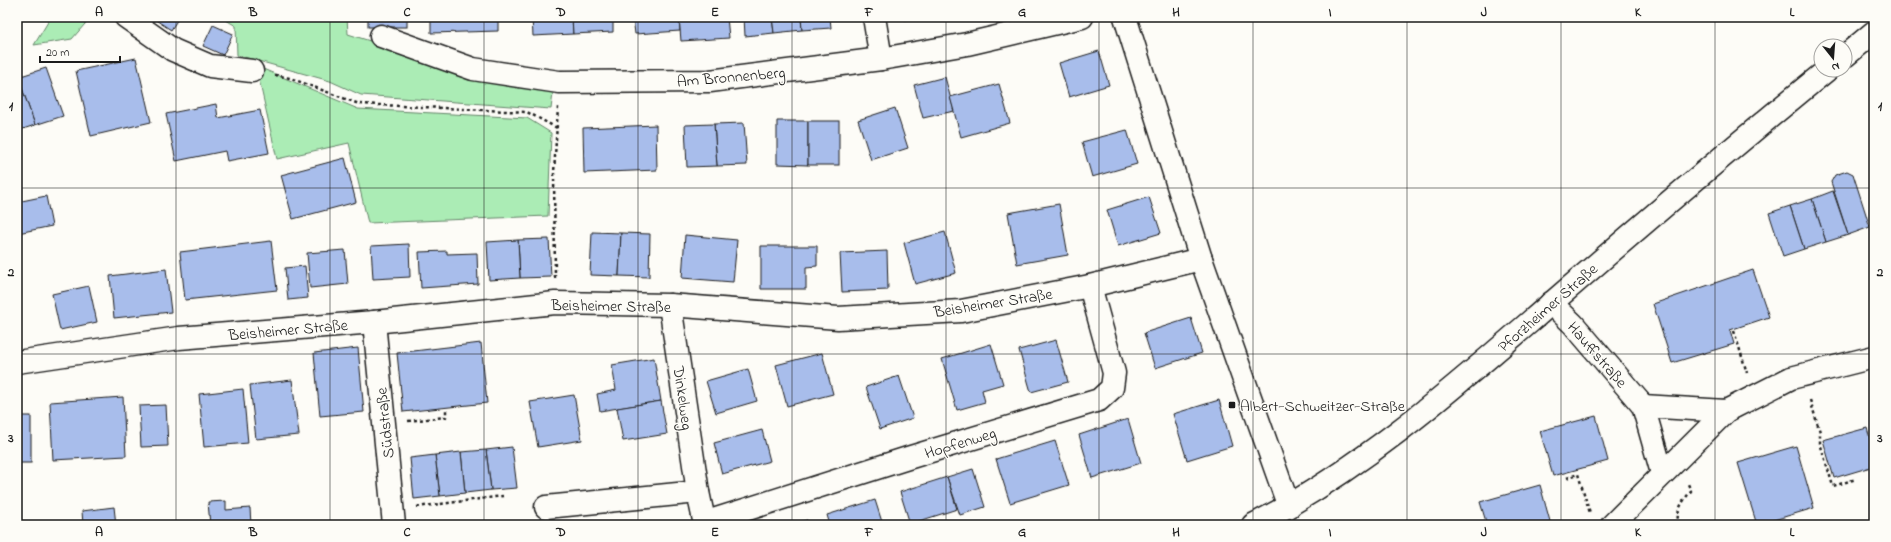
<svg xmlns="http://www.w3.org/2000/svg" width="1891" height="542" font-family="'Indie Flower',sans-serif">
  <rect width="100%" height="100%" fill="#fdfcf7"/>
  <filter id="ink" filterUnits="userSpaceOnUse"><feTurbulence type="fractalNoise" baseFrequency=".025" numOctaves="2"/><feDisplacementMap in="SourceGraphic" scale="8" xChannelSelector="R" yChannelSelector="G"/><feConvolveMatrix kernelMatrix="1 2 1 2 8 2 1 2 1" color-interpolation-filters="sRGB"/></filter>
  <g filter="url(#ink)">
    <!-- green -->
    <g fill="#abecb5" stroke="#648468">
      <path d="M51,17h40l-19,22 -38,6z"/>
      <path d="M221,17h126l1,17 126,40 80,11 -3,24 -190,-14 -31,-14 -93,-26 -1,-29z"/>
      <path d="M256,66l102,43 169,9 24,15 -3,83 -180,7 -19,-80 -72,16z"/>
    </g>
    <!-- building -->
    <g fill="#a8bdeb" stroke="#1c1c1c">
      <path d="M151,17h28l-8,13z"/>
      <rect x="368" y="17" width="39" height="10"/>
      <path d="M431,17h67v14l-67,2z"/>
      <path d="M532,17h40l1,17 -40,2z"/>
      <path d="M572,17h41v15l-40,2z"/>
      <path d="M633,17h46l1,14 -45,3z"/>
      <path d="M679,17h48l2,21 -48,3z"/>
      <path d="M744,17h28l2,16 -29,3z"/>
      <path d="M772,17h29l1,13 -28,3z"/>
      <path d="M801,17h29l1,11 -29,2z"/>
      <path d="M905,17h17l-17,3z"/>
      <path d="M213,25l20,9 -10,21 -20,-9z"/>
      <path d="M1099,51l10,34 -40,12 -10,-34z"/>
      <path d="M136,58l15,64 -60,14 -15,-65z"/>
      <path d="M46,68l17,48 -28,9 -17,-48z"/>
      <path d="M18,77l17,48 -18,6v-53z"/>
      <path d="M945,77l9,34 -31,7 -9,-33z"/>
      <path d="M999,84l11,39 -49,14 -11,-40z"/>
      <path d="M216,104l2,14 42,-8 9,43 -42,8 -2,-10 -49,10 -10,-47z"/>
      <path d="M895,108l13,40 -37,12 -13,-40z"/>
      <path d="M777,121h31v44l-31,-1z"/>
      <rect x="808" y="121" width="31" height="44"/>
      <path d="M744,123l3,42 -30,1 -3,-42z"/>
      <path d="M714,124l3,42 -30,1 -2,-42z"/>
      <path d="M656,125l1,45 -73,3 -1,-45z"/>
      <path d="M1127,130l10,34 -45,13 -10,-35z"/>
      <path d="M345,158l11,44 -63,17 -12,-44z"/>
      <path d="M1847,171l6,3 17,53 -22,8 -17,-53 4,-7z"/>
      <path d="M1833,191l15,44 -22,7 -14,-43z"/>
      <path d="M46,196l6,30 -34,7 -1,-31z"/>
      <path d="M1149,197l12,36 -43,13 -11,-36z"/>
      <path d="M1812,199l14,43 -22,7 -14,-43z"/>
      <path d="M1059,204l9,51 -51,9 -9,-51z"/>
      <path d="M1790,206l14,43 -21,7 -14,-43z"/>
      <path d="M592,232l29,1 -2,43 -29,-1z"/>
      <path d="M945,232l11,41 -41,11 -11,-41z"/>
      <path d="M621,233l29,1 -1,43 -30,-1z"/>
      <path d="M685,235l52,5 -4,42 -51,-4z"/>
      <path d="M549,239l2,38 -31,1 -2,-38z"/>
      <path d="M518,240l2,38 -31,2 -2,-38z"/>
      <path d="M271,241l6,49 -92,10 -5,-48z"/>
      <path d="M409,244l1,33 -37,2 -2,-33z"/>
      <path d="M761,246h56v20l-11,1v22h-45z"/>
      <path d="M345,250l3,34 -38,4 -3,-35z"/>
      <path d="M447,251v3l30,-1 1,31 -57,4 -2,-36z"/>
      <path d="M887,251l1,39 -46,2 -2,-39z"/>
      <path d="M305,266l3,32 -20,2 -3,-32z"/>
      <path d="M166,269l5,43 -57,6 -4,-42z"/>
      <path d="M1753,270l16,47 -39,13 4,14 -62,19 -19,-59z"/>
      <path d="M89,286l8,36 -37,8 -8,-36z"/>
      <path d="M1191,318l11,35 -47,15 -11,-35z"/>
      <path d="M1056,340l12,42 -37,10 -12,-42z"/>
      <path d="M481,343l6,60 -84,9 -6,-59z"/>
      <path d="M991,344l12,40 -21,6 3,12 -28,8 -15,-51z"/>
      <path d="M358,348l6,64 -44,4 -6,-63z"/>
      <path d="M822,353l11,41 -46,12 -11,-41z"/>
      <path d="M654,358l7,43 -61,10 -3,-17 19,-4 -4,-25z"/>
      <path d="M748,369l9,32 -41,12 -10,-32z"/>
      <path d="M899,376l14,42 -33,11 -14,-42z"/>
      <path d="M292,380l7,55 -43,4 -6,-54z"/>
      <path d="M243,389l5,54 -44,4 -5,-53z"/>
      <path d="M574,395l8,45 -44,7 -8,-45z"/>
      <path d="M123,397l3,59 -73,4 -3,-58z"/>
      <path d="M1219,400l13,46 -45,14 -14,-46z"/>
      <path d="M661,401l6,33 -44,7 -6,-33z"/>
      <path d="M166,405l2,41 -27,1 -2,-41z"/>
      <rect x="17" y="416" width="14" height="47"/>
      <path d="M1596,416l12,45 -55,15 -13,-45z"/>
      <path d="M1128,419l13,44 -49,15 -13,-43z"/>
      <path d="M1867,428l7,25v13l-40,12 -11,-38z"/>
      <path d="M762,430l8,31 -48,13 -8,-31z"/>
      <path d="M1055,441l14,44 -59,18 -14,-44z"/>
      <path d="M1796,446l18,62 -57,17 -19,-62z"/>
      <path d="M512,447l5,41 -26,2 -5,-40z"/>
      <path d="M486,450l5,40 -26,3 -4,-41z"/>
      <path d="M461,452l4,41 -25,3 -5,-41z"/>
      <path d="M435,455l5,41 -26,3 -4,-41z"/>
      <path d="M973,469l12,38 -25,8 -13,-38z"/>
      <path d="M947,477l10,32 -47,15 -10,-32z"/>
      <path d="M1540,485l11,40h-64l-7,-23z"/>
      <path d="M875,500l8,25h-53l-3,-10z"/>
      <path d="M226,501v9l24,-2 1,17h-41l-2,-23z"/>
      <path d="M114,507l2,18h-33l-1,-14z"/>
      <path d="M807,520l1,5h-18z"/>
    </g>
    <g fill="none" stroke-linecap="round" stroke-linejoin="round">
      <!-- minor casing -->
      <g stroke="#1c1c1c" stroke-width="25">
        <g id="minor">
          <path d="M126,17l47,33 37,16 42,5"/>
          <path d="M874,17l7,42"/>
          <path d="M1125,17l76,242 88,248"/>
          <path d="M381,36l92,33 86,13 151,-1 171,-22 86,-15 115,-27"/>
          <path d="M1845,56l29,-24"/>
          <path d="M1551,303l22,21 70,82 19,67"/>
          <path d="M670,305l28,187 7,33"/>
          <path d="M374,322l20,203"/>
          <path d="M17,362l162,-24 195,-16 181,-19 115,2 168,13 123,-7 129,-25 111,-27"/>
          <path d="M1643,406l83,5"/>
          <path d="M546,507l152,-15"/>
          <path d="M704,523l207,-66 188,-57 13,-12 2,-15 -24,-87"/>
          <path d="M1253,525c112,-57 206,-142 301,-224 90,-78 181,-156 273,-231"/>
          <path d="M1612,525l114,-114 65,-33 83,-21"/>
        </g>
      </g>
      <!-- path -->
      <g stroke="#1c1c1c" stroke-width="2.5" stroke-dasharray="3 3" stroke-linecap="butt">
        <path d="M275,75l15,3 69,26 168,8 30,16"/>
        <path d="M555,278l-1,-105 4,-66"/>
        <path d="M1734,331l13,42"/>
        <path d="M1810,400l10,32v11l13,43 23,-7"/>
        <path d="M408,421l38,-4v-9"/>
        <path d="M1567,478l11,-4 12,39"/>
        <path d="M417,507l86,-11"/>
        <path d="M1678,525c-2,-15 4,-23 13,-34l-3,-7"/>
      </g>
      <!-- minor -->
      <use href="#minor" stroke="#fdfcf7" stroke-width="22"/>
    </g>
  </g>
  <!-- grid -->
  <path fill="none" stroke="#1c1c1c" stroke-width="1" stroke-opacity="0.55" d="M176,17v508M330,17v508M484,17v508M638,17v508M792,17v508M946,17v508M1099,17v508M1253,17v508M1407,17v508M1561,17v508M1715,17v508M17,188h1857M17,354h1857"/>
  <!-- markers -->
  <rect fill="#1c1c1c" stroke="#fdfcf7" stroke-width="1.5" x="1228" y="401" width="8" height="8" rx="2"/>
  <g text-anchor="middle" stroke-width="3" stroke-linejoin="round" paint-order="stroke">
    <!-- street labels -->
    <g font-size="16" fill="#1c1c1c" stroke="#fdfcf7">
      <text transform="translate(731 76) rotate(-5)" y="6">Am Bronnenberg</text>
      <text transform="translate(993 302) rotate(-9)" y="6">Beisheimer Straße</text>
      <text transform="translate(611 305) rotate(1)" y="6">Beisheimer Straße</text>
      <text transform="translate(1547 307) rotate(-41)" y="6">Pforzheimer Straße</text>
      <text transform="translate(288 329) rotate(-5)" y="6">Beisheimer Straße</text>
      <text transform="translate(1598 354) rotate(49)" y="6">Hauffstraße</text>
      <text transform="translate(684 398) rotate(82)" y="6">Dinkelweg</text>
      <text transform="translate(384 423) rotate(-96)" y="6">Südstraße</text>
      <text transform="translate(960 442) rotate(-17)" y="6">Hopfenweg</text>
    </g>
    <!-- poi labels -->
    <g font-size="16" fill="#1c1c1c" stroke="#fdfcf7" text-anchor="start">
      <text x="1240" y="411">Albert-Schweitzer-Straße</text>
    </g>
  </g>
  <!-- margin -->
  <rect width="1891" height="542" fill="none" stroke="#fdfcf7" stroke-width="44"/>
  <!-- north arrow -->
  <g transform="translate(1833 58) rotate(163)"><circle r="19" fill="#fdfcf7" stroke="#a3a29f"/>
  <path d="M0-3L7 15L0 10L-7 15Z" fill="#1c1c1c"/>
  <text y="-6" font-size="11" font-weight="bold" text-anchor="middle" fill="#1c1c1c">N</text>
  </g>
  <!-- scale -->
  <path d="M40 56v6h80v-6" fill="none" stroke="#1c1c1c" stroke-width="2"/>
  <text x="46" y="56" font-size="12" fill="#1c1c1c" stroke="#fdfcf7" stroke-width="3" paint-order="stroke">20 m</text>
  <rect x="22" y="22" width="1847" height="498" fill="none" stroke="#1c1c1c" stroke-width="1.5"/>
  <g font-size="13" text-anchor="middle" font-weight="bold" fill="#1c1c1c">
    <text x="99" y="16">A</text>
    <text x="253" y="16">B</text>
    <text x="407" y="16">C</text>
    <text x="561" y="16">D</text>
    <text x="715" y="16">E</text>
    <text x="869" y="16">F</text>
    <text x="1022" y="16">G</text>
    <text x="1176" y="16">H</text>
    <text x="1330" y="16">I</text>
    <text x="1484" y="16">J</text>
    <text x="1638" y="16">K</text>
    <text x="1792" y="16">L</text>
    <text x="11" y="110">1</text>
    <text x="1880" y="110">1</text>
    <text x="11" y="276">2</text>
    <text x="1880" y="276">2</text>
    <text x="11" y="442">3</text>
    <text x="1880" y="442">3</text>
    <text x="99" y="536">A</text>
    <text x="253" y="536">B</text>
    <text x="407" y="536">C</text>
    <text x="561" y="536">D</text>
    <text x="715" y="536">E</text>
    <text x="869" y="536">F</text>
    <text x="1022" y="536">G</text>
    <text x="1176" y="536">H</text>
    <text x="1330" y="536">I</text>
    <text x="1484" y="536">J</text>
    <text x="1638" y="536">K</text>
    <text x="1792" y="536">L</text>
  </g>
</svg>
